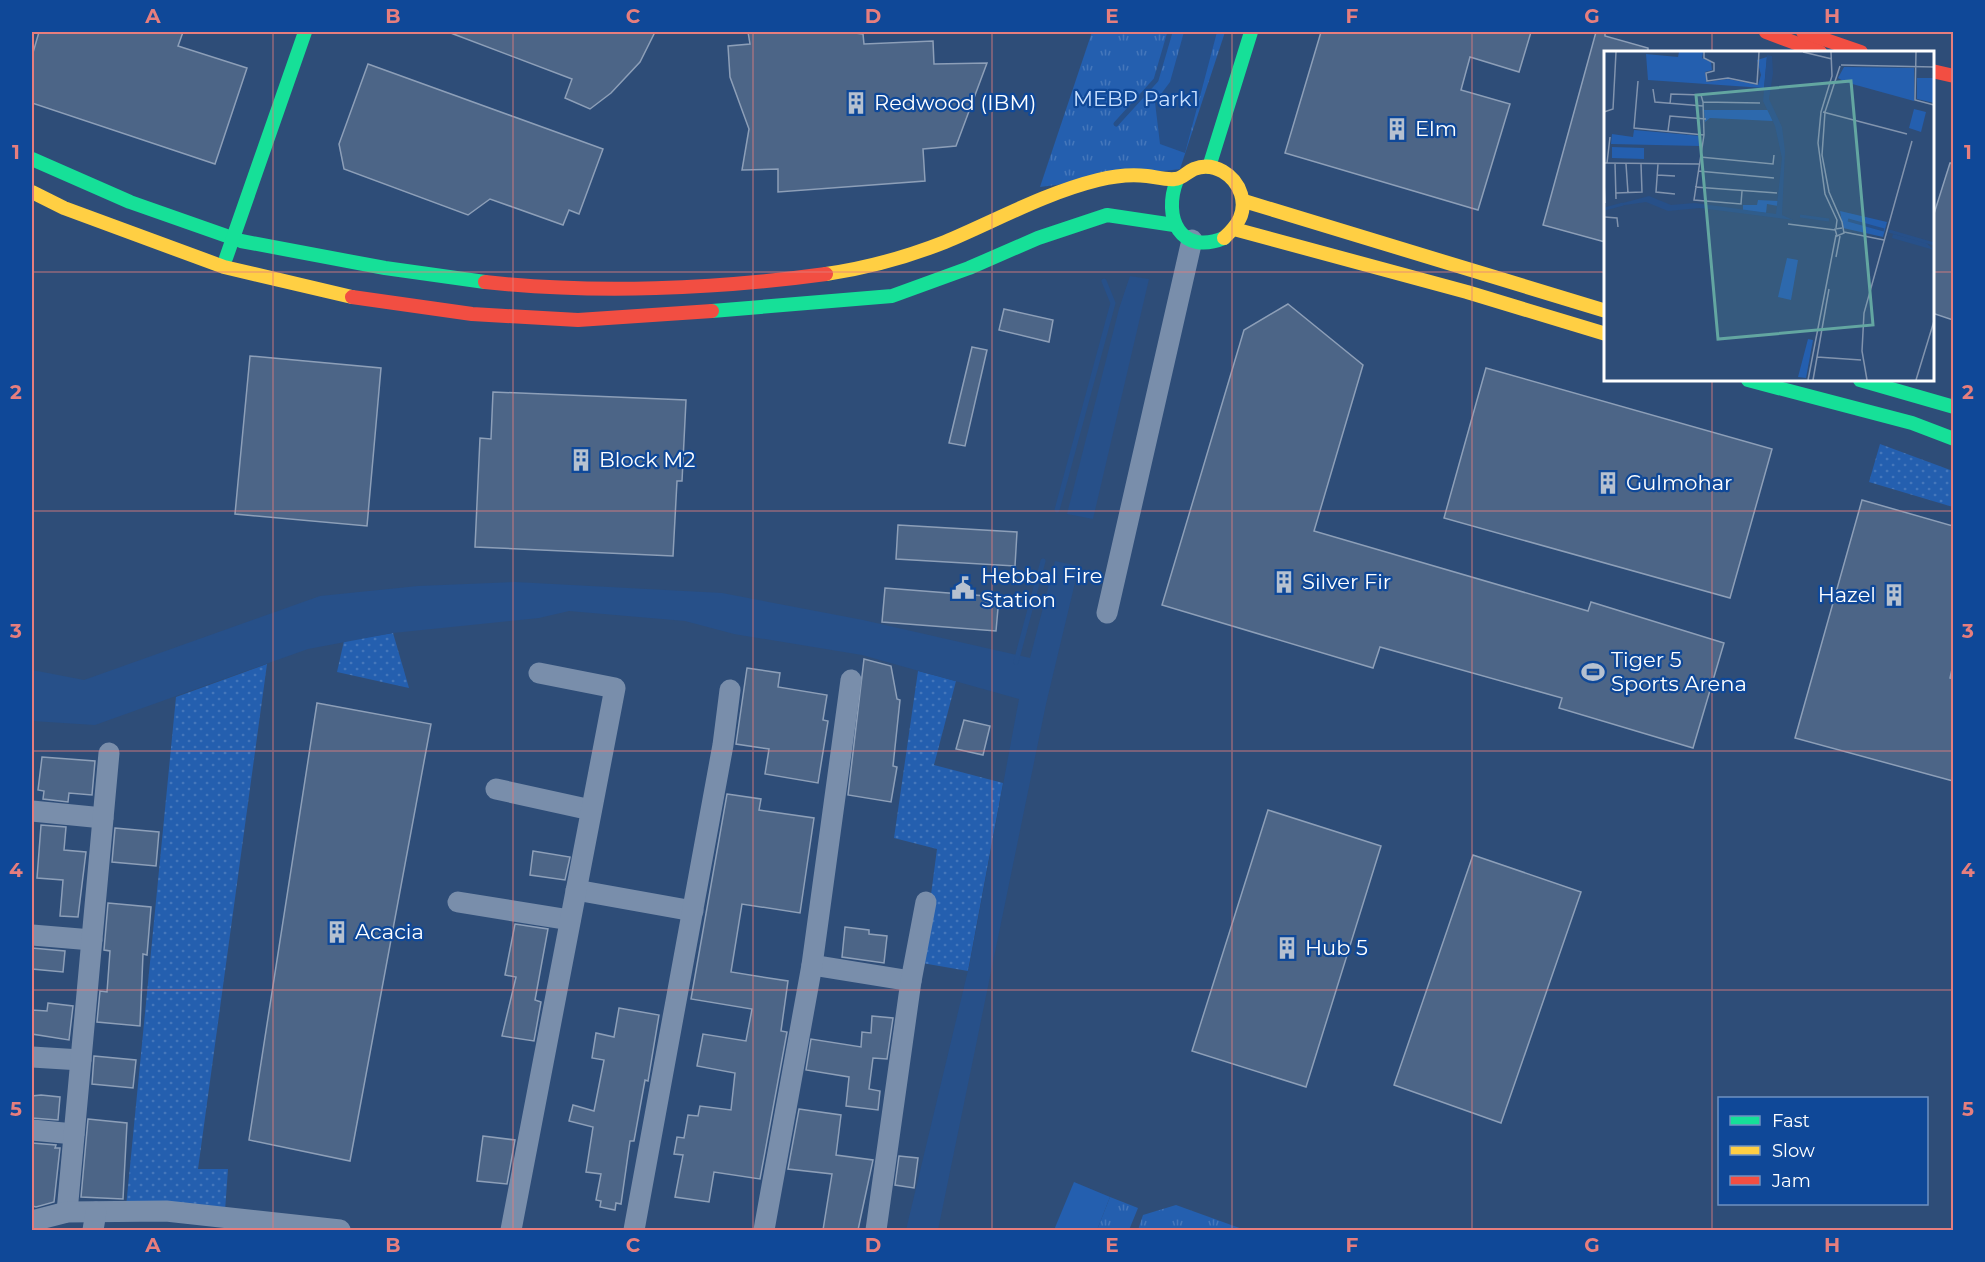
<svg xmlns="http://www.w3.org/2000/svg" width="1985" height="1262" font-family="Montserrat,sans-serif">
  <defs>
    <pattern id="grass-dots" width="8" height="8" patternUnits="userSpaceOnUse" patternTransform="scale(1.5)"><rect width="8" height="8" fill="#245faf"/><path d="M2 2h.1M6 6h.1" fill="none" stroke="#4577bb" stroke-width="1.8" stroke-linecap="round"/></pattern>
    <pattern id="park-tufts" width="24" height="20" patternUnits="userSpaceOnUse" patternTransform="scale(1.5)"><rect width="24" height="20" fill="#245faf"/><path d="M3 7l-1-3M5 7V3M7 7l1-3M15 17l-1-3M17 17v-4M19 17l1-3" fill="none" stroke="#4577bb"/></pattern>
  </defs>
  <rect width="100%" height="100%" fill="#2e4d78"/>
  <!-- grass -->
  <g fill="url(#grass-dots)">
    <path d="M1880,444l73,27v36l-84,-25z"/>
    <path d="M393,633l16,55 -72,-16 7,-31z"/>
    <path d="M267,664l-69,505h30l-3,42 -99,-4 50,-510z"/>
    <path d="M918,671l38,10 -22,84 69,18 -35,188 -46,-8 15,-114 -43,-11z"/>
  </g>
  <!-- park -->
  <g fill="url(#park-tufts)">
    <path d="M1092,32h133l-45,137 -140,18z"/>
    <path d="M1110,1197l28,11 -9,22h-32z"/>
    <path d="M1176,1205l69,25h-107l5,-15z"/>
  </g>
  <!-- pitch -->
  <path fill="#245faf" d="M1074,1182l36,15 -13,33h-43z"/>
  <!-- water -->
  <g fill="#275089">
    <path d="M1184,32h33l-32,121 -25,-9 -5,-42 15,-20z"/>
    <path d="M1130,276l19,3 -56,240 -26,-5 52,-205z"/>
    <path d="M1055,561l24,5 -33,138 -108,526h-32l64,-268 49,-263 -157,-44 -128,-21 -49,-13 -116,-10 -30,7 -146,15 -85,16 -213,76 -63,-4v-51l52,10 236,-84 98,-10 97,-4 207,11 141,27 167,38z"/>
  </g>
  <g fill="none" stroke-linecap="round" stroke-linejoin="round">
    <!-- stream -->
    <g stroke="#275089" stroke-width="5">
      <path d="M1116,124l40,-44 14,-48"/>
      <path d="M1057,510l56,-207 -9,-22"/>
      <path d="M1016,662l27,-101"/>
    </g>
  </g>
  <!-- building -->
  <g fill="#4c6587" stroke="#8d9fb8" stroke-width="1.5">
    <path d="M39,32h144l-5,14 69,22 -32,96 -183,-61v-47z"/>
    <path d="M448,32h207l-15,30 -29,31 -21,16 -25,-11 7,-19z"/>
    <path d="M748,32h99l16,2 1,10 69,-3 1,23 53,-1 -31,83 -33,3 2,32 -147,11v-23l-36,1 7,-41 -19,-52 -2,-31 22,-2z"/>
    <path d="M1321,32h210l-12,40 -49,-15 -9,33 49,14 -32,106 -193,-57z"/>
    <path d="M1596,32h9v4l43,12v4h-43v190l-62,-17z"/>
    <path d="M368,64l235,85 -24,65 -10,-4 -6,15 -73,-26 -22,16 -124,-46 -5,-25z"/>
    <path d="M1950,163h3v157l-21,-7v-93z"/>
    <path d="M1288,304l75,61 -49,166 274,80 3,-9 133,41 -31,105 -134,-40 3,-10 -182,-51 -7,21 -211,-63 82,-275z"/>
    <path d="M1004,309l49,11 -4,22 -50,-12z"/>
    <path d="M972,347l15,3 -22,96 -16,-3z"/>
    <path d="M250,356l131,12 -14,158 -132,-12z"/>
    <path d="M1486,368l286,81 -42,149 -286,-80z"/>
    <path d="M493,392l193,8 -4,81h-5l-4,75 -198,-9 5,-109 11,1z"/>
    <path d="M1862,500l91,26v139l-3,13 3,1v102l-158,-43z"/>
    <path d="M898,525l119,7 -2,34 -119,-7z"/>
    <path d="M885,588l114,9 -3,34 -114,-9z"/>
    <path d="M864,659l27,7 6,33 3,1 -7,66 4,1 -6,35 -43,-7z"/>
    <path d="M747,668l33,5 -2,14 49,8 -4,25 5,1 -10,62 -53,-9 4,-25 -33,-5z"/>
    <path d="M317,703l114,21 -81,437 -101,-21z"/>
    <path d="M964,720l26,6 -7,29 -27,-6z"/>
    <path d="M42,757l53,4 -3,34 -23,-2 -1,9 -25,-3 1,-8 -6,-1z"/>
    <path d="M727,794l34,5 -2,11 55,8 -14,95 -58,-9 -11,68 57,9 -7,50 6,1 -27,147 -46,-7 -5,30 -34,-5 8,-42 -9,-1 3,-17 7,1 4,-23 10,1 2,-10 31,4 4,-37 -38,-7 6,-32 43,7 6,-32 -61,-10z"/>
    <path d="M1268,810l113,36 -75,241 -114,-36z"/>
    <path d="M41,825l25,2 -2,23 22,2 -8,65 -18,-1 3,-36 -26,-2z"/>
    <path d="M115,828l44,4 -3,34 -44,-4z"/>
    <path d="M533,851l37,6 -5,23 -35,-5z"/>
    <path d="M1473,855l108,37 -80,231 -107,-38z"/>
    <path d="M108,903l43,4 -4,48 -4,-1 -3,72 -43,-4 3,-31 7,1 3,-41 -6,-1z"/>
    <path d="M515,924l33,5 -13,71 6,2 -7,39 -32,-5 14,-59 -11,-2z"/>
    <path d="M845,927l24,3v4l18,2 -3,27 -42,-6z"/>
    <path d="M32,948l33,3 -2,21 -31,-3z"/>
    <path d="M48,1003l25,3 -4,34 -37,-6v-24l15,1z"/>
    <path d="M619,1008l40,7 -11,66 -3,-1 -11,61h-4l-9,63 -5,-1 -1,7 -15,-3 1,-6 -5,-1 5,-26 -15,-2 7,-45 -24,-6 4,-16 21,6 10,-51 -12,-2 4,-25 18,4z"/>
    <path d="M872,1016l21,2 -6,41 -14,-1 -4,31 11,2 -2,19 -32,-4 3,-29 -43,-7 5,-31 50,8 1,-15 9,1z"/>
    <path d="M94,1056l42,4 -3,28 -41,-4z"/>
    <path d="M41,1095l19,2 -2,23 -26,-2v-22z"/>
    <path d="M799,1109l42,6 -5,40 37,5 -15,70h-35l9,-56 -44,-5z"/>
    <path d="M88,1119l39,4 -4,76 -42,-2z"/>
    <path d="M483,1136l32,4 -8,44 -30,-3z"/>
    <path d="M32,1143l24,2 -1,3h5l-6,54 -18,5 -4,-1z"/>
    <path d="M899,1156l19,2 -4,30 -19,-3z"/>
  </g>
  <g fill="none" stroke-linecap="round" stroke-linejoin="round">
    <!-- street -->
    <g stroke="#798eab" stroke-width="21">
      <path d="M1107,613l85,-373"/>
      <path d="M496,789l95,21"/>
      <path d="M32,811l71,7"/>
      <path d="M576,890l117,21"/>
      <path d="M458,902l112,18"/>
      <path d="M32,935l60,5"/>
      <path d="M812,965l99,16 -35,249"/>
      <path d="M911,981l15,-79"/>
      <path d="M32,1057l49,3"/>
      <path d="M32,1130l42,4"/>
      <path d="M67,1212l42,-459"/>
      <path d="M32,1221l35,-9 99,-1 174,19"/>
      <path d="M93,1230l3,-18"/>
      <path d="M511,1230l104,-542 -76,-15"/>
      <path d="M634,1230l89,-485 7,-55"/>
      <path d="M764,1230l48,-265 39,-285"/>
    </g>
    <!-- fast -->
    <g stroke="#16e098" stroke-width="14">
      <path d="M32,159l98,43 111,39 144,27 100,14"/>
      <path d="M1209,167l42,-135"/>
      <path d="M1177,180c-15,38 4,76 47,58"/>
      <path d="M226,258l79,-226"/>
      <path d="M712,311l180,-15 77,-28 69,-30 69,-23 67,10"/>
      <path d="M1748,380l164,43 42,16"/>
      <path d="M1860,380l94,27"/>
    </g>
    <!-- slow -->
    <g stroke="#ffcf43" stroke-width="14">
      <path d="M32,192l32,16 160,59 128,30"/>
      <path d="M1244,201l362,110"/>
      <path d="M1234,229l233,63 139,42"/>
      <path d="M826,274c41,-6 81,-17 119,-32 50,-21 100,-49 153,-62 16,-4 33,-6 49,-4 9,1 19,4 28,3 7,0 12,-7 19,-10 20,-8 41,6 47,25 6,19 -4,32 -17,44"/>
    </g>
    <!-- jam -->
    <g stroke="#f24e42" stroke-width="14">
      <path d="M1766,32l54,20"/>
      <path d="M1803,32l58,20"/>
      <path d="M1932,71l22,5"/>
      <path d="M485,282c110,12 231,7 341,-8"/>
      <path d="M352,297l120,17 106,6 134,-9"/>
    </g>
  </g>
  <!-- grid -->
  <path fill="none" stroke="#e67e7e" stroke-width="1.5" stroke-opacity="0.55" d="M273,32v1198M513,32v1198M753,32v1198M992,32v1198M1232,32v1198M1472,32v1198M1712,32v20M32,272h1574M1932,272h22M1712,380v850M32,511h1922M32,751h1922M32,990h1922"/>
  <!-- icons -->
  <defs>
    <g id="building-bare" transform="scale(1.8)"><path d="M-4-6H4V6H1V3H-1V6H-4ZM-2.5-4.3h1.7v1.8h-1.7ZM.8-4.3h1.7v1.8H.8ZM-2.5-1h1.7V.8h-1.7ZM.8-1h1.7V.8H.8Z" fill="#b6c1d0" stroke="#0f4898" stroke-width="2.5" paint-order="stroke"/></g>
    <g id="civic-bare" transform="scale(1.8)"><path d="M-.6-6.5H3V-4.5H.6V-3L4-1V1h2V6H-6V1h2V-1L-.6-3ZM-1.2 2.5V6h2.4V2.5Z" fill="#b6c1d0" stroke="#0f4898" stroke-width="2.5" paint-order="stroke"/></g>
    <g id="stadium-bare" transform="scale(1.8)"><path d="M0-5a6.5 5 0 1 0 0 10a6.5 5 0 1 0 0-10ZM-3.5-1.8h7v3.6h-7Z" fill="#b6c1d0" stroke="#0f4898" stroke-width="2.5" paint-order="stroke"/></g>
  </defs>
  <g fill-rule="evenodd">
    <use href="#building-bare" x="856" y="103"/>
    <use href="#building-bare" x="1397" y="129"/>
    <use href="#building-bare" x="581" y="460"/>
    <use href="#building-bare" x="1608" y="483"/>
    <use href="#building-bare" x="1284" y="582"/>
    <use href="#civic-bare" x="963" y="588"/>
    <use href="#building-bare" x="1894" y="595"/>
    <use href="#stadium-bare" x="1593" y="672"/>
    <use href="#building-bare" x="337" y="932"/>
    <use href="#building-bare" x="1287" y="948"/>
  </g>
  <g text-anchor="middle" stroke-width="4.5" stroke-linejoin="round" paint-order="stroke">
    <!-- park labels -->
    <g font-size="21" fill="#c8dffe" stroke="#0f4898">
      <text x="1136" y="106">MEBP Park1</text>
    </g>
    <!-- poi labels -->
    <g font-size="21" fill="#fff" stroke="#0f4898" text-anchor="start">
      <text x="874" y="110">Redwood (IBM)</text>
      <text x="1415" y="136">Elm</text>
      <text x="599" y="467">Block M2</text>
      <text x="1626" y="490">Gulmohar</text>
      <text x="981" y="583">Hebbal Fire<tspan x="981" dy="24">Station</tspan></text>
      <text x="1302" y="589">Silver Fir</text>
      <text x="1876" y="602" text-anchor="end">Hazel</text>
      <text x="1611" y="667">Tiger 5<tspan x="1611" dy="24">Sports Arena</tspan></text>
      <text x="355" y="939">Acacia</text>
      <text x="1305" y="955">Hub 5</text>
    </g>
  </g>
  <!-- overview -->
  <g transform="translate(1604 51)">
    <rect width="330" height="330" fill="#2e4d78"/>
    <path d="M75,1h24l-1,6 9,4 1,8 -7,2 2,10 21,-3 30,6 3,-10 -4,-15 10,-3 -3,31 -116,-8 -2,-26 32,3zM240,16l70,1v33l-69,-19 -7,-4zM313,27h17v25l-17,-4zM100,59h64l5,11 -63,-3 -5,4zM30,79l67,6 -1,10 -89,-2 1,-10 21,3zM154,149l21,1 -1,5 -11,-2 -1,9 -23,-2v-6h14zM204,288l5,1 -7,38 -8,-1z" fill="#245faf"/>
    <path d="M310,58l12,3 -5,20 -12,-4zM236,160l47,11 -4,15 -40,-9z" fill="#245faf"/>
    <path d="M8,96l32,1v11l-32,-1zM183,207l11,2 -7,40 -13,-3z" fill="#245faf"/>
    <path d="M163,4l5,1 1,17 -4,26 13,28 3,24 -3,64 11,5 -93,-12 -32,3 -22,-9 -42,6 45,-12 22,9 24,-2 81,11 6,-56 -7,-32 -12,-25zM289,183l32,8 9,8 -42,-12z" fill="#275089"/>
    <path fill="none" stroke="#275089" stroke-width="3" d="M1,158l18,-5M196,165l29,4M244,169l36,10M285,180l45,13"/>
    <path fill="none" stroke="#8294ae" stroke-width="1.5" d="M100,1v6l10,5v8l-8,2 1,8 21,-3 29,6 2,-32M199,1l29,7M227,1l1,24 -11,36 -3,31 7,51 12,26 -1,8M312,1l-1,48 19,5M237,14l93,2M236,15l-15,46 -3,43 7,37 13,30 2,11 -7,3 -2,-7 7,-1M34,30l-4,47 70,7M49,38l2,13 48,4M99,51l57,1M66,53l1,-10 30,1 2,7 1,33 -10,65 47,4 1,-13M0,61l9,-3 3,-57M219,61l84,22M64,80l2,-15 36,3M96,106l73,7 1,-9M0,112l95,1M3,112l3,-26M11,112l1,36M22,113l2,29M54,113l-2,28 19,2M94,120l76,7M53,124l18,1M0,130l1,22M91,136l82,6M12,142l26,-1 -1,-28M1,166l12,1 1,9M184,173l47,6M240,181l40,8M232,206l4,-21M213,306l44,3M204,329l28,-145M209,329l16,-91M263,329l-5,-29 2,-38 48,-172M312,329l18,-59"/>
    <path fill="#63a6a1" fill-opacity="0.15" stroke="#63a6a1" stroke-width="3" d="M247,30l22,244 -155,14 -22,-244z"/>
    <rect width="330" height="330" fill="none" stroke="#fff" stroke-width="3"/>
  </g>
  <!-- border -->
  <rect width="1985" height="1262" fill="none" stroke="#0f4898" stroke-width="66"/>
  <!-- legend -->
  <rect x="1718" y="1097" width="210" height="108" fill="#0f4898" stroke="#6f91c1" stroke-width="1.5"/>
  <rect x="1730" y="1116" width="30" height="9" fill="#16e098" stroke="#6f91c1" stroke-width="1.5"/>
  <text x="1772" y="1127" font-size="18" fill="#ffffff">Fast</text>
  <rect x="1730" y="1146" width="30" height="9" fill="#ffcf43" stroke="#6f91c1" stroke-width="1.5"/>
  <text x="1772" y="1157" font-size="18" fill="#ffffff">Slow</text>
  <rect x="1730" y="1176" width="30" height="9" fill="#f24e42" stroke="#6f91c1" stroke-width="1.5"/>
  <text x="1772" y="1187" font-size="18" fill="#ffffff">Jam</text>
  <rect x="33" y="33" width="1919" height="1196" fill="none" stroke="#e67e7e" stroke-width="2"/>
  <g font-size="20" text-anchor="middle" font-weight="bold" fill="#e67e7e">
    <text x="153" y="23">A</text>
    <text x="393" y="23">B</text>
    <text x="633" y="23">C</text>
    <text x="873" y="23">D</text>
    <text x="1112" y="23">E</text>
    <text x="1352" y="23">F</text>
    <text x="1592" y="23">G</text>
    <text x="1832" y="23">H</text>
    <text x="16" y="159">1</text>
    <text x="1968" y="159">1</text>
    <text x="16" y="399">2</text>
    <text x="1968" y="399">2</text>
    <text x="16" y="638">3</text>
    <text x="1968" y="638">3</text>
    <text x="16" y="877">4</text>
    <text x="1968" y="877">4</text>
    <text x="16" y="1116">5</text>
    <text x="1968" y="1116">5</text>
    <text x="153" y="1252">A</text>
    <text x="393" y="1252">B</text>
    <text x="633" y="1252">C</text>
    <text x="873" y="1252">D</text>
    <text x="1112" y="1252">E</text>
    <text x="1352" y="1252">F</text>
    <text x="1592" y="1252">G</text>
    <text x="1832" y="1252">H</text>
  </g>
</svg>
